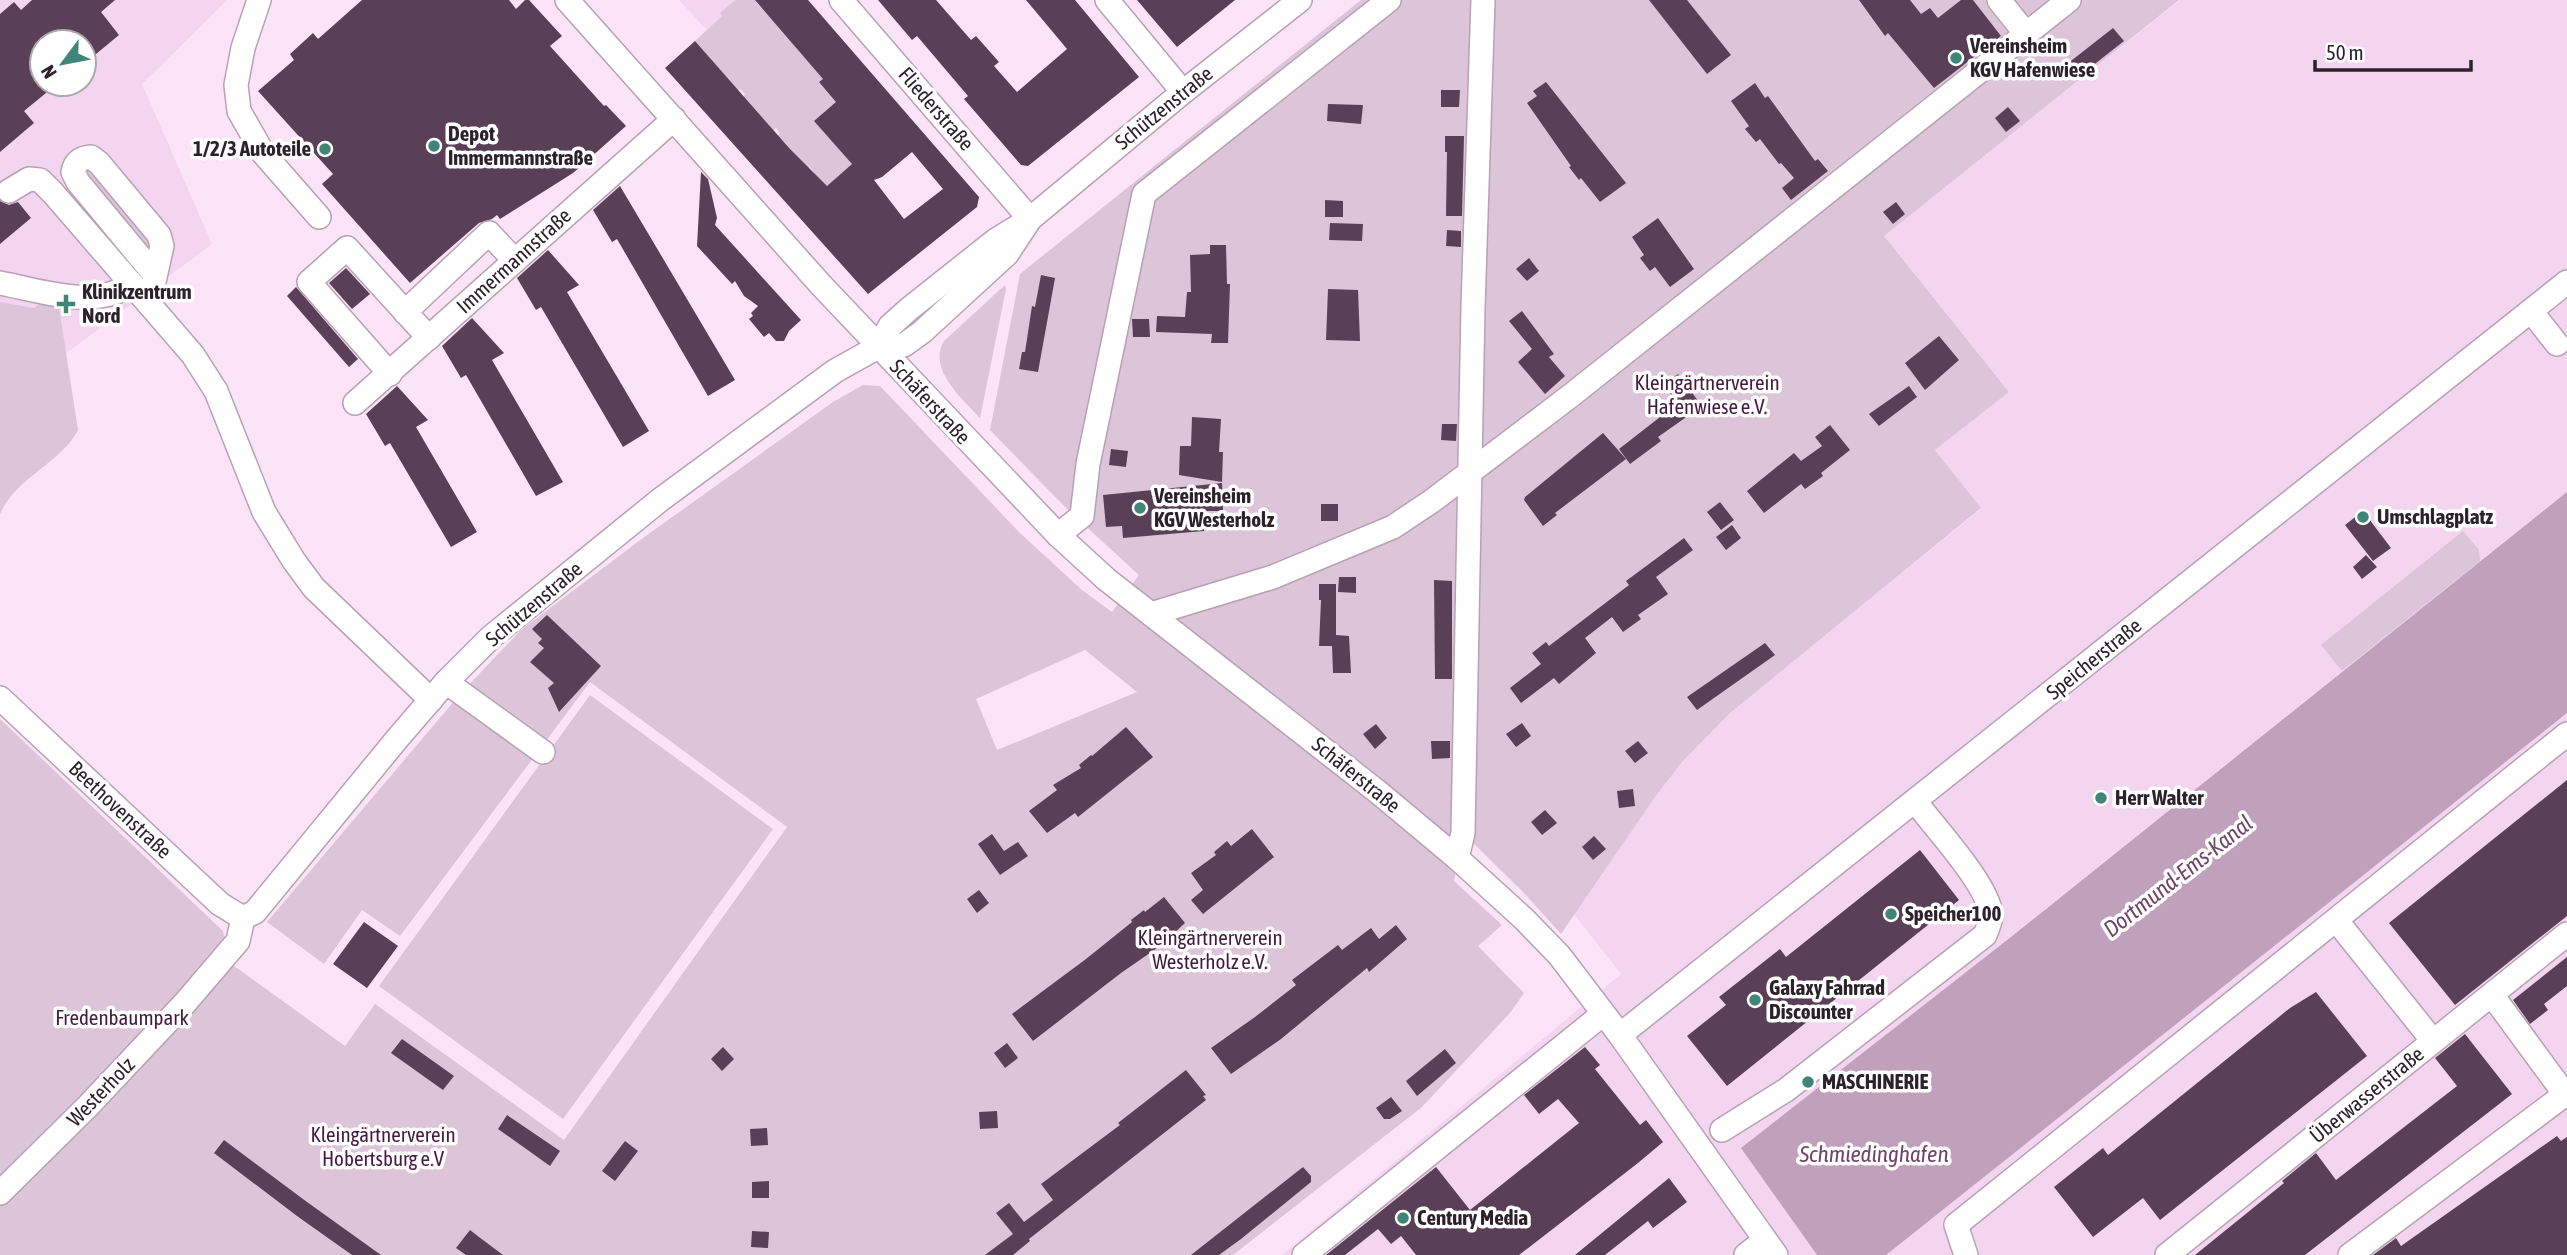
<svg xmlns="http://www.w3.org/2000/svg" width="2567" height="1255" font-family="'Asap Condensed',sans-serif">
  <rect width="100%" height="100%" fill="#fbe3f8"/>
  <!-- built -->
  <g fill="#f4d5ef" fill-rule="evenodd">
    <path d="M0,0h227l-85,84 70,160 -160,120 -52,129zM42,42h42v42h-42z"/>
    <path d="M679,0h56l-14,13 2,3 -16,14z"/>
    <path d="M2180,0h387v1255h-1285l339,-281 -47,-60 81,-117 27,-35 48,-50 251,-203 -46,-59 74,-58 -126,-156z"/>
  </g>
  <!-- green -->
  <g fill="#dcc5d9" fill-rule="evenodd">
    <path d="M735,0h23l-2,2 80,87 16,75 -27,24 -13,-13 2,-3 -4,-5 -3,2 -29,-33 2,-3 -4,-5 -3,3 -30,-34 2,-3 -5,-5 -2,2 -43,-50 27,-25 -2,-3z"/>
    <path d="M1361,0h818l-295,236 125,156 -74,58 46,58 -251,205 -48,49 -27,35 -94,137 -38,-42 -59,-58 -10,47 48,44 -24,21 46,47 -14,20 -88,94 -189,148h-1233v-536l223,212 7,32 115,83 30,-42 189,136 223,-313 -197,-145 -190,254 -38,-26 -38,54 -57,-42 194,-229 60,-63 122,-92 190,-136 30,-17 17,1 140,147 62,57 30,22 27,-37 -70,-64 -79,-81 30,-156zM1085,650l52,42 -140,58 -21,-51z"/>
    <path d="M89,164l67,80 -9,9 -67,-76z"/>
    <path d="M1005,285l1,4 -26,129c-17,-19 -53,-49 -36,-77z"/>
    <path d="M46,299l12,2 20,129c-18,34 -62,47 -78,84v-212l34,6z"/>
    <path d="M2463,531l16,19 1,11 -138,110 -21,-26z"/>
    <path d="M590,695l183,134 -210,290 -184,-133z"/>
  </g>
  <!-- water -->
  <path fill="#c0a1bc" d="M2567,492v221l-681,542h-69l-76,-107 270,-211z"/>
  <!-- building -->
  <g fill="#5a4057" fill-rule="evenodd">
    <path d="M32,0h83l-14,12 18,23 -35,29v-22h-42v42h15l-33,27 10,12 -34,29v-138l14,-12 7,8z"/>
    <path d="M362,0h147l7,9 9,-9h4l33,36 -12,10 54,60 2,-1 20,21 -53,47 -73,46 -3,-4 -5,4 -13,4 -69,60 -88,-99 11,-10 -75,-83 36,-31 -4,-6 23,-21 5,6z"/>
    <path d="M755,0h53l171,197 -2,10 -109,87 -203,-226 30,-27 95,108 37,37 25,-22 -38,-43 22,-19 -17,-20 4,-3zM912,152l31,37 -39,30 -30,-39 8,-3z"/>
    <path d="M878,0h58l35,40 5,-4 23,26 -5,4 23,26 50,-43 -41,-49h49l64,77 -111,89 -7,-1 -57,-66 4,-3 -51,-60 -5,4z"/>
    <path d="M1137,0h98l-58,47z"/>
    <path d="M1649,0h38l44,55 -24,19z"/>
    <path d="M1859,0h51l11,14 9,-6 8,10 23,-18h12l28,36 -67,52 -46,-55 -3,3z"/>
    <path d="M2113,28l11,13 -47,37 -10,-14z"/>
    <path d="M1546,82l80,101 -26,19 -19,-24 -2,2 -10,-13 2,-1 -44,-63 10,-7 -4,-5z"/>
    <path d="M1755,83l10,15 3,-2 47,65 3,-2 10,12 -37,29 -9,-12 12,-10 -13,-15 -2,1 -19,-25 -4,3 -11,-13 4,-3 -18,-25z"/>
    <path d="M1441,90h19l-1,17h-18z"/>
    <path d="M1328,104l35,1 -2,19 -34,-3z"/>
    <path d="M2008,107l12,14 -14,11 -11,-14z"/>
    <path d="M1445,136h19l-2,80h-16l1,-64h-2z"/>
    <path d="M701,172l7,7 9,39 -2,7 86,95 -12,11 -5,10h-8l-7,-8 -5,4 -15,-18 4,-3 -2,-3 7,-7 -14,-10 -9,-15 -3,3 -35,-38z"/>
    <path d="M620,186l115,194 -27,16 -91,-157 -5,3 -19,-32z"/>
    <path d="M1325,200l18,1v16h-18z"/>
    <path d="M0,201l9,4 9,-3 13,16 -31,26z"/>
    <path d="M1896,202l9,12 -12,10 -10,-12z"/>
    <path d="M1658,218l36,51 -24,18 -15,-20 -5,4 -10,-13 4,-3 -12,-18z"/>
    <path d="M1330,223l33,1 -1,17 -33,-1z"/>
    <path d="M1447,230l14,1v16l-15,-1z"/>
    <path d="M1210,245h16l1,39h3l-2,59h-17l1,-9 -56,-2 1,-16 28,1 2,-25h4l-1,-37 20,-1z"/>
    <path d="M548,250l31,35 -12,7 82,139 -26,16 -82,-140 -5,3 -19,-32z"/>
    <path d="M1529,258l10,13 -12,10 -11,-12z"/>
    <path d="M346,268l24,26 -18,15 -23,-26z"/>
    <path d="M1041,275l14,3 -17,94 -19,-3 3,-17h3l7,-46 3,1z"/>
    <path d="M296,287l62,72 -9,8 -62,-71z"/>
    <path d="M1328,289l30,1 2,51 -34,-1z"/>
    <path d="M1522,311l32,43 -5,3 16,19 -20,18 -27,-32 14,-13 -23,-28z"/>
    <path d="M472,318l32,35 -12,7 71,122 -27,14 -70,-121 -5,3 -19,-32z"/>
    <path d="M1132,319h17l1,18h-17z"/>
    <path d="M1939,336l20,24 -34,30 -20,-27z"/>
    <path d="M1678,374l24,32 -44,31 3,4 -31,23 -11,-15 59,-46 -14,-18z"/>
    <path d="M397,386l31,34 -12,7 61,105 -26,15 -61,-104 -5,3 -19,-32z"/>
    <path d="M1909,386l8,11 -38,29 -10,-12z"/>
    <path d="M1192,417l29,2 -2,33h4l-1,30 -43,-7 1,-29h11z"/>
    <path d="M1442,424h15l-1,17 -15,-1z"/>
    <path d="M1830,425l20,25 -29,23 2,3 -18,13 -4,-5 -37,29 -17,-22 47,-38 7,8 21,-15 -7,-9z"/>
    <path d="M1603,433l23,26 -71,54 2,2 -14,11 -19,-26 1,-3z"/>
    <path d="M1111,449l17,2 -2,16 -17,-2z"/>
    <path d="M1222,483l1,28h-20l1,20 -81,7 -1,-12 -16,1 -3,-32z"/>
    <path d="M1720,502l14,18 -13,10 -14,-18z"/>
    <rect x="1321" y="504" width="17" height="17"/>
    <path d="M2363,511l28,37 -18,13 -28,-36z"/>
    <path d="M1732,525l9,13 -15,12 -10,-13z"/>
    <path d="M1684,538l9,12 -37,27 12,17 -30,21 3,4 -18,13 -11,-15 -27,21 11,15 -37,31 -5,-6 -33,25 -11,-15 31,-24 -9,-11 14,-11 3,4 80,-61 -3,-4z"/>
    <path d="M2366,555l11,12 -15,12 -9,-12z"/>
    <path d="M1339,577h17v16l-18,-1z"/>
    <path d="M1434,580l18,1v98h-17z"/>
    <path d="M1319,584h17v51l13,1 2,37h-18l-1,-27h-13l2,-46h-2z"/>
    <path d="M547,615l54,51 -42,46 -11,-24 6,-5 -24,-21 14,-14 -6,-5 4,-4 -10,-10z"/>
    <path d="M1765,643l10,12 -78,55 -10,-13z"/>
    <path d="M1522,723l9,13 -15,11 -10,-13z"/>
    <path d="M1376,724l11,14 -12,11 -12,-15z"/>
    <path d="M1126,727l27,30 -75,60 -3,-4 -28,20 -18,-22 28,-21 -4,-5 28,-17 -2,-3 12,-10 1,1z"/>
    <path d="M1431,741h19v17l-18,1z"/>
    <path d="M1638,741l10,12 -13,10 -10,-12z"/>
    <path d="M2567,780v136l-112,89 -66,-82z"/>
    <path d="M1633,789l2,17 -16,2 -2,-17z"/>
    <path d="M1545,810l12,13 -15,12 -11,-13z"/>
    <path d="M1252,829l22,28 -71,57 -12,-14 12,-10 -12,-17 25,-18 -2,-3 13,-11 4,5z"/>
    <path d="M992,834l12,17 14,-9 10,14 -28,19 -22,-31z"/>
    <path d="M1594,836l12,13 -13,11 -11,-13z"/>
    <path d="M1920,850l39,50 -232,186 -40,-50 39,-31 -7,-8 61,-48 6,8z"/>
    <path d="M979,890l10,13 -12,10 -10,-14z"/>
    <path d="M1164,897l21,26 -25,23 -39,27 -88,68 -21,-27 74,-55 46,-37 -1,-2 13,-10 1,2z"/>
    <path d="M364,922l34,24 -31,42 -34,-24z"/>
    <path d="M1396,925l11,14 -38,33 -2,-4 -86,71 -50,35 -20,-26 44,-31 41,-32 -4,-5 46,-35 4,5 29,-22 8,11z"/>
    <path d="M2567,957v29l-23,18 4,6 -18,14 -17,-24z"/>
    <path d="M2316,992l51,64 -207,164 -17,-22 -50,39 -39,-50 49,-39 5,7 182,-147z"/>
    <path d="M2465,1034l47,60 -207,161h-110l89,-72 -2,-2 34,-28 20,27 121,-94 -22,-28z"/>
    <path d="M402,1039l52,37 -11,14 -52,-37z"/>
    <path d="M1007,1043l11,15 -13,10 -11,-15z"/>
    <path d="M723,1047l11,12 -12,12 -11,-12z"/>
    <path d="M1585,1047l15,18 -5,4 45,56 6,-5 17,22 -25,21 -119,92h-103l-15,-19 -10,8 -13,-15 -33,26h-19l110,-88 34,43 109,-87 -21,-24 -19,15 -15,-19z"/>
    <path d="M1445,1049l11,14 -39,33 -11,-15z"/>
    <path d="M1186,1070l20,25 -3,1 3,4 -177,139 1,2 -17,14h-28l28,-21 -17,-21 13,-10 15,19 29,-22 -12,-16 79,-59 -2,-2z"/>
    <path d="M1391,1097l11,14 -12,8h-6l-8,-11z"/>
    <path d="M997,1111l1,17 -18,1 -1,-17z"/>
    <path d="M507,1115l53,36 -10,15 -52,-37z"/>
    <path d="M767,1128l1,17 -17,1 -1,-17z"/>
    <path d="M2557,1136l4,5 6,-4v118h-194l23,-17 5,8z"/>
    <path d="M224,1140l83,62 74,53h-29l-55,-39 -83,-63z"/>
    <path d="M625,1141l13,10 -23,30 -13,-10z"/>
    <path d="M1303,1167l8,9v6l-70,57 -22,16h-28z"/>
    <path d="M1669,1178l18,24 -34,26 -5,-7 -43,34h-30z"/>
    <path d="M769,1181v17h-17v-16z"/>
    <path d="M470,1230l9,7 24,18h-37l-10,-7z"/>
    <path d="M752,1231l17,1 -1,16 -17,-1z"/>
  </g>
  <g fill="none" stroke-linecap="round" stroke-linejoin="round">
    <!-- minor casing -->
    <g stroke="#b8a1b5" stroke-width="26">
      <g id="minor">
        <path d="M259,0l-16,48 -7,37 3,26 24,42 56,64"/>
        <path d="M567,0l254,285 237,250 48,44 272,213 79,66 67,61 35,36 61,80 156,220"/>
        <path d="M841,0l189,219"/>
        <path d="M1107,0l76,92"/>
        <path d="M1999,0l27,34"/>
        <path d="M9,191l20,-12 11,1 13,13 140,162 23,36 48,121 30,49 20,27 117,112"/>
        <path d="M0,283c43,8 93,27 132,1"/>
        <path d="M149,304l13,-58 -3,-11 -60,-72 -8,-6c-11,1 -16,5 -18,15l5,10 77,93"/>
        <path d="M2531,311l26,33"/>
        <path d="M405,312l84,-79 25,27"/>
        <path d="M878,347l12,-21 19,-17 87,-69 34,-21 153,-127 117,-92"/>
        <path d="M390,374l-81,-92 38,-34 82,90"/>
        <path d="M355,403l319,-284"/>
        <path d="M1058,535l24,-19 6,-52 56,-270 245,-194"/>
        <path d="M1151,614l122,-37 120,-50 39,-26 137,-104 500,-397"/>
        <path d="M446,682l97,70"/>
        <path d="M0,698l220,206 23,14"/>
        <path d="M1457,858l6,-25 10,-526 10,-307"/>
        <path d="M243,918l12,-6 142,-173 49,-57 45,-45 169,-137 175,-129 43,-24 26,-2 18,-13 85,-78 23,-35"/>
        <path d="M2336,920l97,121"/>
        <path d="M2492,995l72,98"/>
        <path d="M1620,1035l947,-753"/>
        <path d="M1722,1130l64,-40 199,-155c3,-7 6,-14 6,-21 -4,-31 -56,-86 -76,-113"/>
        <path d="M0,1193l88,-87 97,-103 53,-62 5,-23"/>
        <path d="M1304,1255l299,-241"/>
        <path d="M1746,1255l19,-15"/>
        <path d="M1966,1255l-10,-30 611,-491"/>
        <path d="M2167,1255l400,-321"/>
        <path d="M2350,1255l217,-162"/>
      </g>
    </g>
    <!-- minor -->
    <use href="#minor" stroke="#fff" stroke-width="23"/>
  </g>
  <!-- markers -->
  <g fill="#418579" stroke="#fff" stroke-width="2.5">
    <circle cx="1956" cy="58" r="7"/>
    <circle cx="434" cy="146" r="7"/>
    <circle cx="325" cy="149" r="7"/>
    <path d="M62.5 293.5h7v7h7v7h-7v7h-7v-7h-7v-7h7z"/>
    <circle cx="1140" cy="508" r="7"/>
    <circle cx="2363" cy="517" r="7"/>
    <circle cx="2101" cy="798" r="7"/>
    <circle cx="1891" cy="914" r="7"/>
    <circle cx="1755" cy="1000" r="7"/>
    <circle cx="1808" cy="1082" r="7"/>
    <circle cx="1403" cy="1218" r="7"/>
  </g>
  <g text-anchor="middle" stroke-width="7" stroke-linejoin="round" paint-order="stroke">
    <!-- poi labels -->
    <g font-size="21" font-weight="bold" fill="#2c232a" stroke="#fff" text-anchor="start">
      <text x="1970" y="53">Vereinsheim<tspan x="1970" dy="24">KGV Hafenwiese</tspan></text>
      <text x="448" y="141">Depot<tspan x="448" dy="24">Immermannstraße</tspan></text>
      <text x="311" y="156" text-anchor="end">1/2/3 Autoteile</text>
      <text x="82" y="299">Klinikzentrum<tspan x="82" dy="24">Nord</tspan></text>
      <text x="1154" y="503">Vereinsheim<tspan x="1154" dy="24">KGV Westerholz</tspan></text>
      <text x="2377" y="524">Umschlagplatz</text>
      <text x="2115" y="805">Herr Walter</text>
      <text x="1905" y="921">Speicher100</text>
      <text x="1769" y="995">Galaxy Fahrrad<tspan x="1769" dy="24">Discounter</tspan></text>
      <text x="1822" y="1089">MASCHINERIE</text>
      <text x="1417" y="1225">Century Media</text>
    </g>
    <!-- street labels -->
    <g font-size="21" fill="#2c232a" stroke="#fff">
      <text transform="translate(1164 108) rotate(-39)" y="7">Schützenstraße</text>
      <text transform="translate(936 109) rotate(49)" y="7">Fliederstraße</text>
      <text transform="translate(514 261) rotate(-42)" y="7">Immermannstraße</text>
      <text transform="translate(930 402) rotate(47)" y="7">Schäferstraße</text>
      <text transform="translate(534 604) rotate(-40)" y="7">Schützenstraße</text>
      <text transform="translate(2094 659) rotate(-39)" y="7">Speicherstraße</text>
      <text transform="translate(1356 775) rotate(39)" y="7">Schäferstraße</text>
      <text transform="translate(120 810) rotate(43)" y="7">Beethovenstraße</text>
      <text transform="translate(101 1092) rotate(-46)" y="7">Westerholz</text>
      <text transform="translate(2367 1095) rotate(-39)" y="7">Überwasserstraße</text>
    </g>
    <!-- park labels -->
    <g font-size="21" fill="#431b40" stroke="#fff">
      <text x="1707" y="390">Kleingärtnerverein<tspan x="1707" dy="24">Hafenwiese e.V.</tspan></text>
      <text x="1210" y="945">Kleingärtnerverein<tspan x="1210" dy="24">Westerholz e.V.</tspan></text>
      <text x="122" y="1025">Fredenbaumpark</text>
      <text x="383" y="1142">Kleingärtnerverein<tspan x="383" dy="24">Hobertsburg e.V</tspan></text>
    </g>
    <!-- water labels -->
    <g font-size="23" font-style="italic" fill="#70456b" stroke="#fff">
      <text transform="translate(2178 876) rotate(-38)" y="8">Dortmund-Ems-Kanal</text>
      <text x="1874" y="1162">Schmiedinghafen</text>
    </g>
  </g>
  <!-- north arrow -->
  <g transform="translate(63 63) rotate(238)"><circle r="33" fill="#ffffff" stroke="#aba7aa" stroke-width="2"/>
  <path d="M0-5L12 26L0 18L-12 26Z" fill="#418579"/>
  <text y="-10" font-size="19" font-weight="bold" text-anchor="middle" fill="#2c232a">N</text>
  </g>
  <!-- scale -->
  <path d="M2315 60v10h156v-10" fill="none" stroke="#2c232a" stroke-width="3.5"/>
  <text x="2326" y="60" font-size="21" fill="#2c232a" stroke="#ffffff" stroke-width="5" paint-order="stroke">50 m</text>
</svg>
